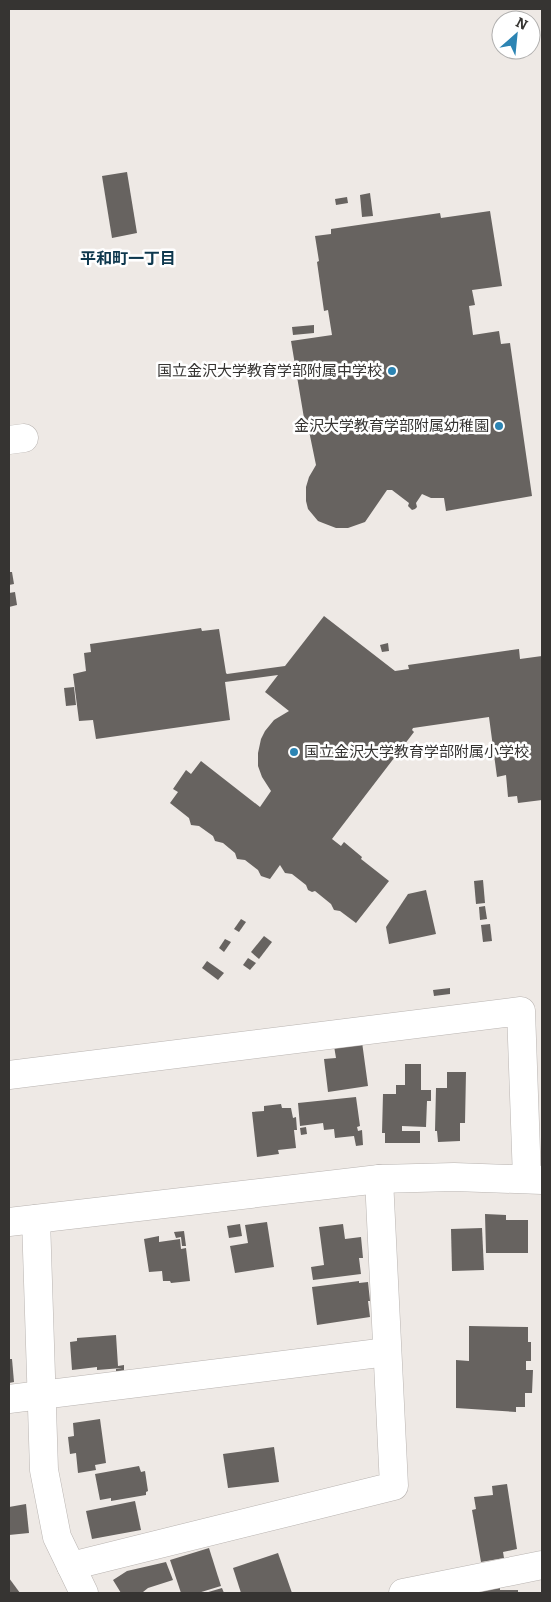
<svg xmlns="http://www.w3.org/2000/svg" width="551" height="1602" font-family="Bitter,'Noto Sans JP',serif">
  <rect width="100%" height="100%" fill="#eee9e5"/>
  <!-- building -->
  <g fill="#676360">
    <path d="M127,172l10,61 -25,5 -10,-62z"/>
    <path d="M370,193l3,23 -11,1 -2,-22z"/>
    <path d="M347,197l1,6 -12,2 -1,-6z"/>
    <path d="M490,211l12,75 -30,4 3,15 -6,1 4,29 26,-4 2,13 9,-1 22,153 -86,15 -2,-13h-13l-9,-4 -6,9 1,4 -2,2 -3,1 -4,-4 1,-3 -17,-13h-5l-22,32 -17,6h-12l-13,-5 -5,-2 -10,-12 -2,-8v-14l3,-10 7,-12 -7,-34v-4l-4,-3 -14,-83 41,-6 -4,-25 -4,1 -7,-49 2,-1 -4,-25 16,-2v-5l109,-16 1,5z"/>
    <path d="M314,325v8l-21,2 -1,-8z"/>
    <path d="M9,572h3l2,12 -5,1z"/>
    <path d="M15,592l2,13 -8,2v-14z"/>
    <path d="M324,616l71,55 14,-2 -1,-4 111,-16 1,10 22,-3v144l-24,3 -1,-7 -9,1 -2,-22 -9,2 -8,-60 -76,11 -1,2 2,2 -82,107 9,7 3,-4 18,15 -1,2 28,22 -33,42 -16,-12 -6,-1 -3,-6 -16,-13 -3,1 -4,-2 -2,-5 -14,-11 -7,-1 -5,-8 -10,14 -9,-3 -3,-6 -13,-10 -8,-1 -2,-6 -12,-10 -8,-2 -2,-5 -14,-10 -8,-1 -2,-7 -19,-15 8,-11 -5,-3 13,-19 5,4 10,-13 59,46 11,-16 -9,-14 -4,-11v-13l3,-14 4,-8 9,-11 15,-9 -24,-19 13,-17 -53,7 5,38 -134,19 -3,-19 -14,1 -6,-47 13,-3 -2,-18 7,-1 -1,-8 111,-16 1,3 17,-2 7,44 1,1 58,-8z"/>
    <path d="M388,643l1,8 -7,1 -2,-7z"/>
    <path d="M74,687l2,18 -10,1 -2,-18z"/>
    <path d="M483,880l2,23 -9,1 -2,-23z"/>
    <path d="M426,890l10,44 -47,10 -3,-17 22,-33z"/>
    <path d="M485,906l2,13 -7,1 -1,-13z"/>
    <path d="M241,919l5,3 -7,10 -5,-3z"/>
    <path d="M490,924l2,17 -9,1 -2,-17z"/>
    <path d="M264,936l8,6 -13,17 -8,-7z"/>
    <path d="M225,939l6,3 -7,10 -5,-4z"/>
    <path d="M248,958l8,5 -6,7 -7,-5z"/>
    <path d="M207,961l17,12 -6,7 -16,-12z"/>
    <path d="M450,988v6l-16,2 -1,-6z"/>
    <path d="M362,1042l6,44 -40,6 -4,-33 12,-1 -2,-12z"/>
    <path d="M405,1064h16v26h10v11h-4l-1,26 -24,-1v5h18v12h-35v-10h-3l1,-39h13v-9h9z"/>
    <path d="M447,1072h19l-1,51h-5v18l-22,1 -1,-11h-2l1,-43h11z"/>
    <path d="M356,1097l4,29 -3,1 1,4 4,-1 1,15 -7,1 -2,-10 -19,2 -1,-9 -10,1 -1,-7 -23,3 -2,-23z"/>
    <path d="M281,1104l1,4h9l2,10 3,-1 1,13h-3l2,18 -18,2 1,4 -22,3 -5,-45 12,-1v-5z"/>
    <path d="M306,1127l1,7 -6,1 -1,-7z"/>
    <path d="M485,1214l21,1v5h22v33h-42z"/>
    <path d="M267,1222l7,45 -39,6 -5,-27 18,-3 -3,-18z"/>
    <path d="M240,1224l2,12 -13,2 -2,-12z"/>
    <path d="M343,1224l2,15 16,-2 2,21h-4l2,16 -48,6 -2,-13 13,-2 -5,-38z"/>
    <path d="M482,1228l2,42 -32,1 -1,-42z"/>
    <path d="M184,1231l2,15h-4l-1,-9 -5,1 -2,-6z"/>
    <path d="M159,1236v6l21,-3 1,10 5,-1 4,33 -19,2 -1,-2h-7l-1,-10 -13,1 -5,-33z"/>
    <path d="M359,1281v2l9,-1 2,19h-2l2,16 -53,8 -5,-38z"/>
    <path d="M469,1326l59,1v15h3v19h-5v9h7l-1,23h-7v14h-9v5l-60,-4v-48l13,1z"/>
    <path d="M116,1335l2,31 6,-1v9l-8,1v-6l6,-1 -25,2v-3l-25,3 -2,-28 7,-1v-3z"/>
    <path d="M9,1359h3l2,23 -5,1z"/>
    <path d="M100,1419l6,44 -11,2 1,5 -18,3 -2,-20 -6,1 -2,-17 6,-1 -1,-13z"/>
    <path d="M274,1447l5,35 -51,6 -5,-34z"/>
    <path d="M139,1466l2,6 4,-1 3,20 -2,1v3l-35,6v-3l-11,2 -5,-26z"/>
    <path d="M507,1484l10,65 -14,3 1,6 -23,4 -9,-52 4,-1 -2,-12 19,-2 -1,-9z"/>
    <path d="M135,1501l6,29 -49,9 -6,-28z"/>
    <path d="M26,1504l3,29 -20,2v-28z"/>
    <path d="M209,1548l12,38 -23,7h-17l-11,-33z"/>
    <path d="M278,1553l14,40h-51l-8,-25z"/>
    <path d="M166,1562l7,18 -25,8 -5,4 1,1h-23l-8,-13 14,-9z"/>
    <path d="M9,1578l11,15h-11z"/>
    <path d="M222,1588l2,5h-19z"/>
    <path d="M500,1588v2h18v3h-47v-4z"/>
  </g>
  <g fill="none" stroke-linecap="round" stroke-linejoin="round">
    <!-- minor casing -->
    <g stroke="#b9b4b1" stroke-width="29">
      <g id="minor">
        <path d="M9,440l15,-2"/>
        <path d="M9,1075l512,-64 6,168"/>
        <path d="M36,1219l8,251 13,67 27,56"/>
        <path d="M9,1222l370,-43 75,-2 88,3"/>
        <path d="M9,1399l378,-47"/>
        <path d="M71,1566l323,-80 -15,-307"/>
        <path d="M403,1593l139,-28"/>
      </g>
    </g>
    <!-- minor -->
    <use href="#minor" stroke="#fff" stroke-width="28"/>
  </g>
  <!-- markers -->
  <g fill="#2c84b3" stroke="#fff" stroke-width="2">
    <circle cx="392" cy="371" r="5"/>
    <circle cx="499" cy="426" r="5"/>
    <circle cx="294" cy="752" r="5"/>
  </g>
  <g text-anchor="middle" stroke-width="5" stroke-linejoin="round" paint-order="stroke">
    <!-- poi labels -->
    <g font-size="15" fill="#363432" stroke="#fff" text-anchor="end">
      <text x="382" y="376">国立金沢大学教育学部附属中学校</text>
      <text x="489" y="431">金沢大学教育学部附属幼稚園</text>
      <text x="304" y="757" text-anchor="start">国立金沢大学教育学部附属小学校</text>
    </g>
    <!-- neighbourhood labels -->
    <g font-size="16" font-weight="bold" fill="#0e384e" stroke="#fff">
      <text x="128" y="264">平和町一丁目</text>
    </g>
  </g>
  <!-- border -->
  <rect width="551" height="1602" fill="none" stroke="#363432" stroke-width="20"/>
  <!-- north arrow -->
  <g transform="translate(516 35) rotate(27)"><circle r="24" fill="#ffffff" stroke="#afaead"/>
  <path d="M0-4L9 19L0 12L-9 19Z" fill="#2c84b3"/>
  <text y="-8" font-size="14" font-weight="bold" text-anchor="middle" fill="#363432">N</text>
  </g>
</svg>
